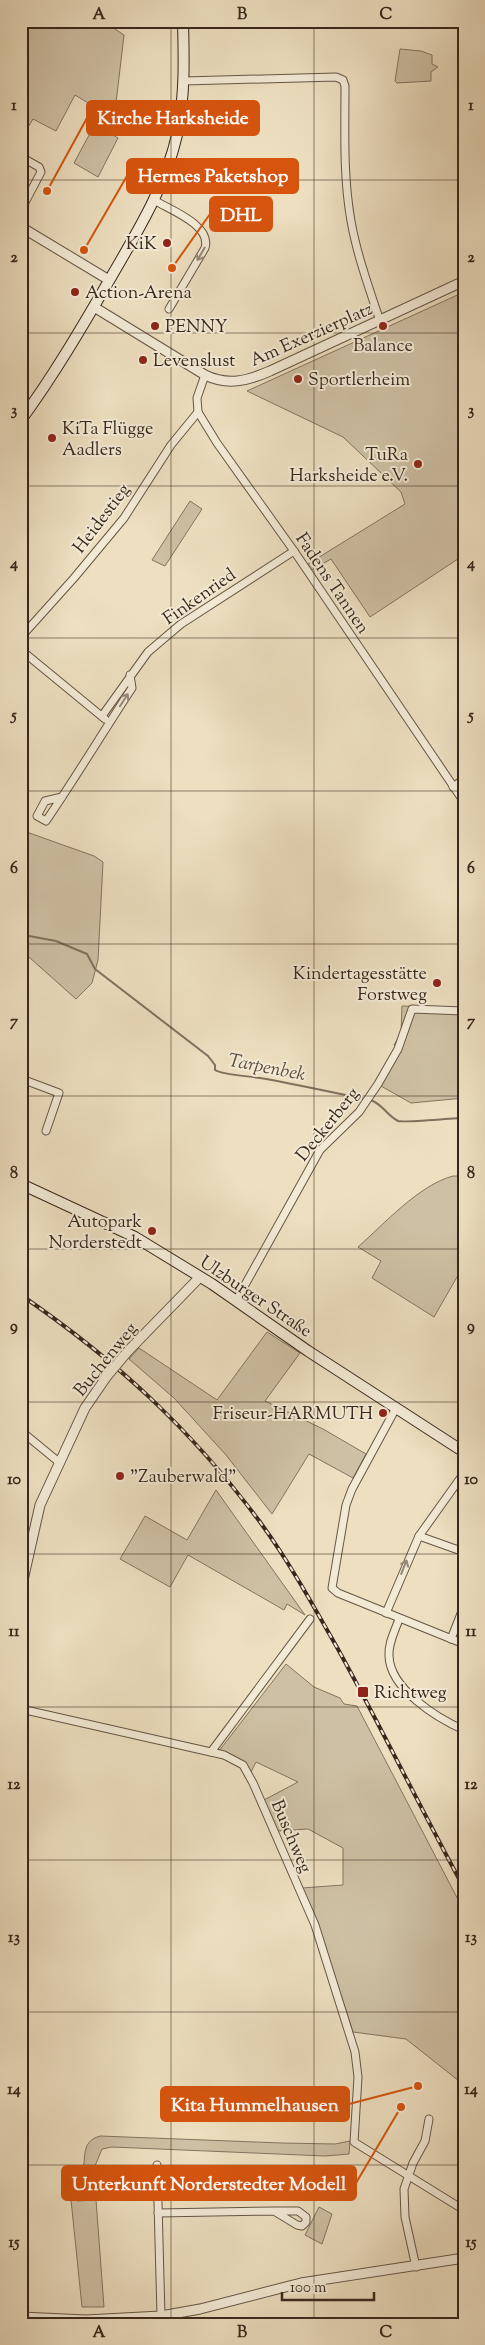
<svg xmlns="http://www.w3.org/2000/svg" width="485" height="2345" font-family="'Sorts Mill Goudy',serif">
  <rect width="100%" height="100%" fill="#eddfc0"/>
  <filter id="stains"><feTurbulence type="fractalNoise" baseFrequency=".004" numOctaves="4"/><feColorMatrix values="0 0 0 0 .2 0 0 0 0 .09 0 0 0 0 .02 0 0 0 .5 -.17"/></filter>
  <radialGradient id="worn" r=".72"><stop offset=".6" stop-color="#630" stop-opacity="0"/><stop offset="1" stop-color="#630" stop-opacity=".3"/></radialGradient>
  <!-- green -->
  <g fill="#cec0a4" stroke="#847460">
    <path d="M21,21h82l21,14 -10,85 -7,12 11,6 -20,39 -24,-14 28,-52 -27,-16 -19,36 -23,-12 -12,20z"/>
    <path d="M400,49l21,2 11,4v9l6,3 -7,5v9l-34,2 -2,-2z"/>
    <path d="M464,292v263l-94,62 -39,-58 -19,11 -4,-6 97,-60 -4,-12 -58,-55 -96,-46z"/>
    <path d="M190,501l12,8 -37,57 -13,-6z"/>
    <path d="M21,830l73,26 9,6 -5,98 -6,23 -16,16 -55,-49z"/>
    <path d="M402,1006l62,2v90l-53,5 -30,-17 21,-37 -8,-4 7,-12z"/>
    <path d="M453,1176h11v89l-30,52 -62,-39 9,-17 -23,-14c26,-23 61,-62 95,-71z"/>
    <path d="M267,1332l33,21 -35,48 58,28 43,25 -13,24 -44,-24 -37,60 -46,-59 -52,-57 -45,-39 10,-11 78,52z"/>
    <path d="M216,1490l89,125 -18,-11 -3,6 -96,-55 -18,32 -50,-28 25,-43 42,24z"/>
    <path d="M286,1664l28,23 26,11 4,6 13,2 107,205v174l-58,-46 -53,-7 -35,-108 -16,-36 41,-3v-37l-35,-19 -31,2 -13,-31 34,-18 -42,-20 -5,10 -15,-15 -17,-6z"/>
    <path d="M100,2136l182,7 53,1 15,-3 -1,13 -24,2 -213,-9 -10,2 -7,17 1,14 -17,4 -4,8 2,9 19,-1 8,107h-22l-12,-117c3,-6 10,-11 12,-17 5,-16 -2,-31 18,-37z"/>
    <path d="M319,2207l13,7 -10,30 -17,-9z"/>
  </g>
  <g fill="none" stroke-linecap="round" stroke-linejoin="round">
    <!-- stream -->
    <g stroke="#80705d" stroke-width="2">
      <path d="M21,925l8,11 27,5 31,13 8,15 113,87 7,9v5c8,5 33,6 45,8 35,6 70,14 105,21"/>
      <path d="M370,1100c12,3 16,15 28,21 5,2 55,-3 66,-3"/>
    </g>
    <!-- minor casing -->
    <g stroke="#665545" stroke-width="9">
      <g id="minor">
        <path d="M462,21l2,55"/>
        <path d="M184,81l152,-4 7,3 2,6c0,45 -2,90 6,135 6,34 18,67 29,100"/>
        <path d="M21,157l18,10 2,5 -20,38"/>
        <path d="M154,200c16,10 58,25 51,48l-36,61"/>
        <path d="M205,375l-8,23 1,14 19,31 77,108 170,251"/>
        <path d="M21,637l53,-59 50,-60 47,-73 27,-33"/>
        <path d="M21,650l84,69"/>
        <path d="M102,716l46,-64 33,-28 113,-73"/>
        <path d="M453,787l11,-8"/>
        <path d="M62,797l-17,4 -8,15 9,5c30,-44 57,-89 86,-133l-2,-13"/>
        <path d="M21,1082l6,-1 32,12 -13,38"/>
        <path d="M236,1301l84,-151 39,-38 19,-28 20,-35 14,-40 52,2"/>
        <path d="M396,1408l-44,81 -6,16 -14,83 6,5 126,51"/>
        <path d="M21,1431l39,32"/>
        <path d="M419,1536l45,16"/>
        <path d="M386,1613l33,-77 45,-63"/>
        <path d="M399,1619c-4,12 -11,24 -10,37 1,33 48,62 75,74"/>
        <path d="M451,1639l13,-33"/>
        <path d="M21,1709l203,46 19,10 10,18 62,142 40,127 3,25 -4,65 110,68"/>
        <path d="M211,1752l99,-133"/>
        <path d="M157,2165l4,151"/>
        <path d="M158,2213l116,-2 23,14 5,1 4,-4v-5l-8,-6h-24"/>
        <path d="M416,2267l-11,-50 -1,-28 9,-26 12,-22 4,-22"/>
      </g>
    </g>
    <!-- tertiary casing -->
    <g stroke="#665545" stroke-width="11">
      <g id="tertiary">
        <path d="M21,227l88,53"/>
        <path d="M94,307l111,68c23,11 42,6 65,-4l194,-90"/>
        <path d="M128,1351l72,-74"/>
        <path d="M21,1589l19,-84 45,-97 22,-32"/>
        <path d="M21,2317l65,3 75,-4 39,-7 101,-26 163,-25"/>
      </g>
    </g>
    <!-- secondary casing -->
    <g stroke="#39271c" stroke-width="12">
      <g id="secondary">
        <path d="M21,420c33,-45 61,-93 89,-141 27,-47 55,-91 67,-144 8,-38 7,-75 6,-114"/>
        <path d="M21,1184l114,53 77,47 96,67 156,101"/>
      </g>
    </g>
    <!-- minor -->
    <use href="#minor" stroke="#f3ead6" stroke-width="7"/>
    <!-- tertiary -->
    <use href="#tertiary" stroke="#f3ead6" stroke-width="9"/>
    <!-- secondary -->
    <use href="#secondary" stroke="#f3ead6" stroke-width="10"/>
    <!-- rail casing -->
    <g stroke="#39271c" stroke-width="4">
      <path id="rail" d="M21,1295c96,66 170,134 239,227 30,41 54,85 79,129 43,78 82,158 125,237"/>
    </g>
    <!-- rail -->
    <use href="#rail" stroke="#f3ead6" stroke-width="2" stroke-dasharray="5.5" stroke-linecap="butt"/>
    <!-- tertiary-bridge casing -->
    <g stroke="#665545" stroke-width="11" stroke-linecap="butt">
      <path id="tertiary-bridge" d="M107,1376l21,-25"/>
    </g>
    <!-- tertiary-bridge -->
    <use href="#tertiary-bridge" stroke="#f3ead6" stroke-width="9"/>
  </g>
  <!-- one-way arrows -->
  <defs><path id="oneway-shaft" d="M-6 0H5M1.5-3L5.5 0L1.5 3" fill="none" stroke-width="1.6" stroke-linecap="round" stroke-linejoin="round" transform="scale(1.25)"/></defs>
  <g stroke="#968879">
    <use href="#oneway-shaft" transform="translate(201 254) rotate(120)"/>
    <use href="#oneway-shaft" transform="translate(124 700) rotate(-57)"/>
    <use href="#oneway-shaft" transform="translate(404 1567) rotate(-68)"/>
  </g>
  <!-- grid -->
  <path fill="none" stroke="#39271c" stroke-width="1" stroke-opacity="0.55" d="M171,21v2303M314,21v2303M21,180h443M21,333h443M21,486h443M21,638h443M21,791h443M21,944h443M21,1096h443M21,1249h443M21,1402h443M21,1554h443M21,1707h443M21,1860h443M21,2012h443M21,2165h443"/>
  <!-- markers -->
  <g fill="#8f2418" stroke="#f3ead6" stroke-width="2">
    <circle cx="167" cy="243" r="5"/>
    <circle cx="75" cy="292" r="5"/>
    <circle cx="155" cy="326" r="5"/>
    <circle cx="383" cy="326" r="5"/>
    <circle cx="143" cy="360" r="5"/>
    <circle cx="298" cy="379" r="5"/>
    <circle cx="52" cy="438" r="5"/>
    <circle cx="418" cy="464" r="5"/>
    <circle cx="437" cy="983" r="5"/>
    <circle cx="152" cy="1231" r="5"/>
    <circle cx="383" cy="1413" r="5"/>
    <circle cx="120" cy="1476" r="5"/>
    <rect x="357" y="1686" width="12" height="12" rx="2.5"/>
  </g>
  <g text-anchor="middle" stroke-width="4" stroke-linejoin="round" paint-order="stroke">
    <!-- poi labels -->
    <g font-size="18" fill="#39271c" stroke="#f3ead6" text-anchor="start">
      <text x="157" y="249" text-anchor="end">KiK</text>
      <text x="85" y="298">Action-Arena</text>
      <text x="165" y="332">PENNY</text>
      <text x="383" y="351" text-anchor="middle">Balance</text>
      <text x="153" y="366">Levenslust</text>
      <text x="308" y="385">Sportlerheim</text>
      <text x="62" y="434">KiTa Flügge<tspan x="62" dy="21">Aadlers</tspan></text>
      <text x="408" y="460" text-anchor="end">TuRa<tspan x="408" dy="21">Harksheide e.V.</tspan></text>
      <text x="427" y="979" text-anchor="end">Kindertagesstätte<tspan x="427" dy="21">Forstweg</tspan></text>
      <text x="142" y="1227" text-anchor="end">Autopark<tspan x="142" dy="21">Norderstedt</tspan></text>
      <text x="373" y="1419" text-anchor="end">Friseur-HARMUTH</text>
      <text x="130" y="1482">"Zauberwald"</text>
      <text x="374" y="1698">Richtweg</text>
    </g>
    <!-- street labels -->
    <g font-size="18" fill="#39271c" stroke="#f3ead6">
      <text transform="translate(311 334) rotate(-24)" y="6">Am Exerzierplatz</text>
      <text transform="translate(101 518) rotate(-53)" y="6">Heidestieg</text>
      <text transform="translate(333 583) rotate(56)" y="6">Fadens Tannen</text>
      <text transform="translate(199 596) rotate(-35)" y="6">Finkenried</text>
      <text transform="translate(327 1124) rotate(-51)" y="6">Deckerberg</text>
      <text transform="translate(256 1296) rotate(34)" y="6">Ulzburger Straße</text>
      <text transform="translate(105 1359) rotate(-51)" y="6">Buchenweg</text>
      <text transform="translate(292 1836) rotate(67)" y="6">Buschweg</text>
    </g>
    <!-- water labels -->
    <g font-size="19" font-style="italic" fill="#5d4b3c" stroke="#f3ead6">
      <text transform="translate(267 1066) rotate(11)" y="7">Tarpenbek</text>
    </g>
  </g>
  <!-- callouts -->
  <path fill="none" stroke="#d6540e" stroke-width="2" d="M47 191L87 118M84 250L127 176M172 268L210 214M418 2086L349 2104M401 2107L356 2183"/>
  <g fill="#d6540e" stroke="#f3ead6" stroke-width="2">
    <circle cx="47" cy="191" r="5"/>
    <circle cx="84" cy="250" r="5"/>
    <circle cx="172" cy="268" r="5"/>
    <circle cx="418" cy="2086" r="5"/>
    <circle cx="401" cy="2107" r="5"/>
  </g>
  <g fill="#d6540e" stroke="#d6540e" stroke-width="2">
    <rect x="87" y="101" width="172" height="34" rx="5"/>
    <rect x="127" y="159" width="171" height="34" rx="5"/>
    <rect x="210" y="197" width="62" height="34" rx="5"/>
    <rect x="161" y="2087" width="188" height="34" rx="5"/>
    <rect x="62" y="2166" width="294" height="34" rx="5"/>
  </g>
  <g font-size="19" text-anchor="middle" font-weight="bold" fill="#fff">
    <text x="173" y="124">Kirche Harksheide</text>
    <text x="213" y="182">Hermes Paketshop</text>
    <text x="241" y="221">DHL</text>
    <text x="255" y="2111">Kita Hummelhausen</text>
    <text x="209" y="2190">Unterkunft Norderstedter Modell</text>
  </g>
  <!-- margin -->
  <rect width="485" height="2345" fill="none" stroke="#eddfc0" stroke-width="55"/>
  <!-- scale -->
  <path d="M282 2292v8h92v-8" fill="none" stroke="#39271c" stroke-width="2.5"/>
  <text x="290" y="2292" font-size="15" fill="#39271c" stroke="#f3ead6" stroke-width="4" paint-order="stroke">100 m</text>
  <rect x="28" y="28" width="430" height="2290" fill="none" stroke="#39271c" stroke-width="2"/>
  <g font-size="16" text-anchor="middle" font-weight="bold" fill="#39271c">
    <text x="99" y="19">A</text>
    <text x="242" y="19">B</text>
    <text x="386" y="19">C</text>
    <text x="14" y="110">1</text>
    <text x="471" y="110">1</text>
    <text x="14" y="262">2</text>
    <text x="471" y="262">2</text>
    <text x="14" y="415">3</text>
    <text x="471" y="415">3</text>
    <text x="14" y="568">4</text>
    <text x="471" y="568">4</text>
    <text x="14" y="720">5</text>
    <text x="471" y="720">5</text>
    <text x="14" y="873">6</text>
    <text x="471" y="873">6</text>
    <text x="14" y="1026">7</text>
    <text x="471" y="1026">7</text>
    <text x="14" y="1178">8</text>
    <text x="471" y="1178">8</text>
    <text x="14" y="1331">9</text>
    <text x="471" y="1331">9</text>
    <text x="14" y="1484">10</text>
    <text x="471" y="1484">10</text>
    <text x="14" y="1636">11</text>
    <text x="471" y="1636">11</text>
    <text x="14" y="1789">12</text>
    <text x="471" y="1789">12</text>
    <text x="14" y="1942">13</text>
    <text x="471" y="1942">13</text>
    <text x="14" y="2094">14</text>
    <text x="471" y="2094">14</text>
    <text x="14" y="2247">15</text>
    <text x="471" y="2247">15</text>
    <text x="99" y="2337">A</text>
    <text x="242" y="2337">B</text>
    <text x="386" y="2337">C</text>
  </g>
  <rect width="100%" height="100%" filter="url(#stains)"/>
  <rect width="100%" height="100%" fill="url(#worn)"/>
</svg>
